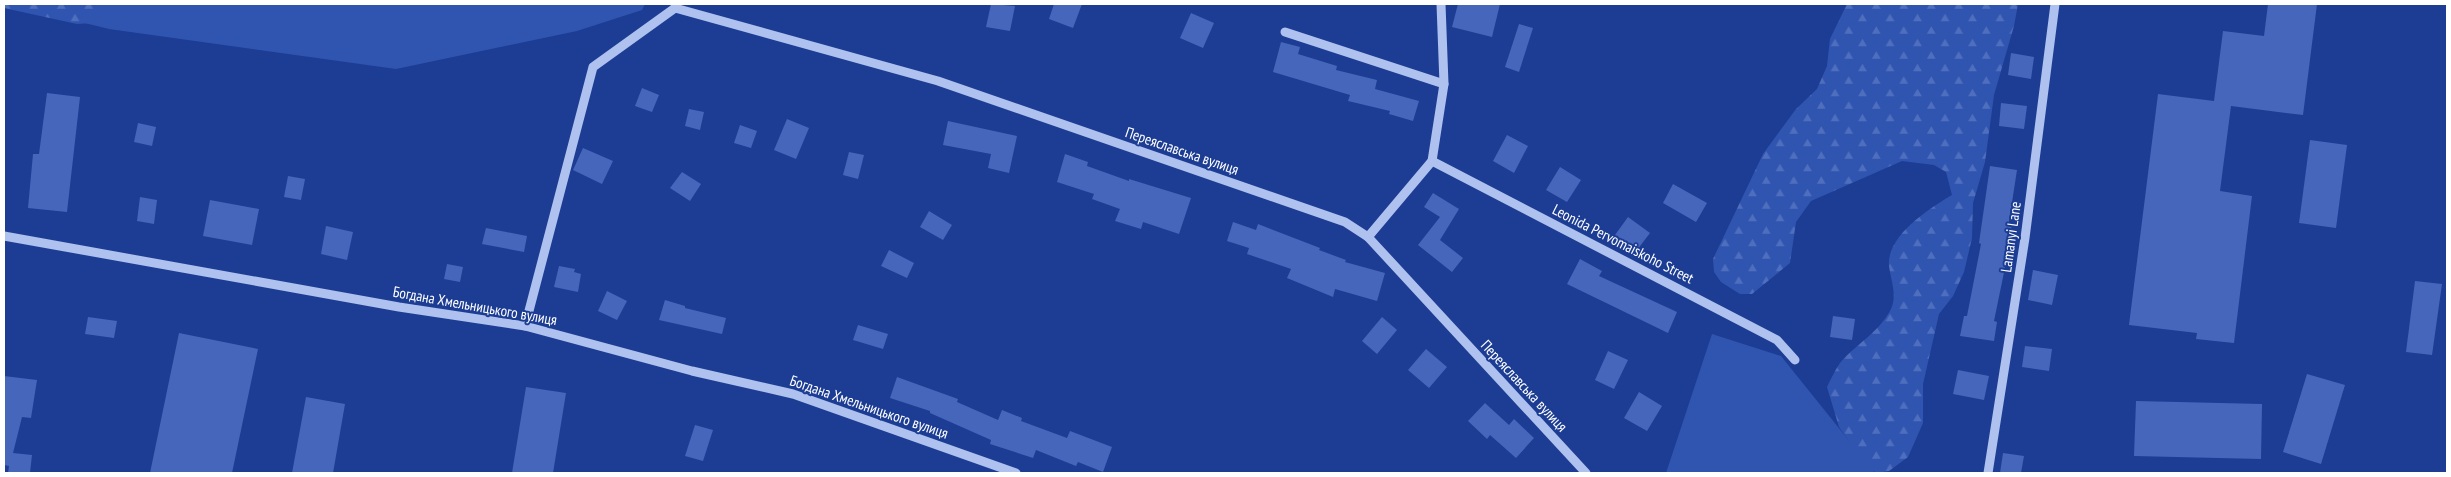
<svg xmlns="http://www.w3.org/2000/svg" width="2451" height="477" font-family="'PT Sans Narrow',sans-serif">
  <defs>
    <pattern id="forest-firs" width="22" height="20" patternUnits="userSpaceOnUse" patternTransform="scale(1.25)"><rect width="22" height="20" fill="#3055b1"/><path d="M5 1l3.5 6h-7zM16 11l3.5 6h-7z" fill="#4f6ebd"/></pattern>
  </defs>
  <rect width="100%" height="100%" fill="#1c3d93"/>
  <!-- green -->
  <g fill="#3055b1">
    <path d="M8,4h637l-3,6 -65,21 -181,38 -287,-40z"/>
    <path d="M1712,334l69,22 94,117h-209z"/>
  </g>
  <!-- forest -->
  <g fill="url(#forest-firs)">
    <path d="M4,4h93l1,8 -7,11 -14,1 -73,-16z"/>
    <path d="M1847,4h171l-4,22 -20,69 -9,67 -12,41 -1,35 -8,34 -11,24 -14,18 -16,70v39l-15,34 -19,14 -12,2 -9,-5 -29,-41 -12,-40c4,-8 8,-17 13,-24 16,-19 38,-30 50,-52 8,-14 1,-30 -1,-45 -3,-30 41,-58 63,-71l-6,-23 -12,-7 -32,-4 -91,40 -15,21 -6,41 -38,31h-12l-19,-12 -7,-10 -1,-13 50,-105 33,-45 21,-20 10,-23 3,-27z"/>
  </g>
  <!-- building -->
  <g fill="#4566ba">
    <path d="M991,4l24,2 -5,25 -24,-4z"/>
    <path d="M1054,4h28l-9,24 -24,-9z"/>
    <path d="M1458,4h42l-8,33 -40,-10z"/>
    <path d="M2268,4h49l-14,111 -72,-9 -11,85 32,5 -18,147 -38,-4 1,-6 -68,-8 29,-231 56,7 9,-70 41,5z"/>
    <path d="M1191,13l23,10 -11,25 -23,-10z"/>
    <path d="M1519,24l14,4 -14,44 -14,-5z"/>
    <path d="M1281,42l19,5 -2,7 39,12 -1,4 41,10 -2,9 44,12 -6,20 -24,-7 1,-3 -42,-10 2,-6 -77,-23z"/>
    <path d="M2011,53l23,4 -3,22 -23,-4z"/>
    <path d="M642,88l17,7 -7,17 -17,-6z"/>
    <path d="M47,93l33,4 -13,115 -39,-4 5,-54h6z"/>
    <path d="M2001,103l26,3 -3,23 -25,-3z"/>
    <path d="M689,109l15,3 -4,18 -15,-4z"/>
    <path d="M787,119l22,9 -13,31 -22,-9z"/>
    <path d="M948,121l69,15 -8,37 -21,-5 3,-14 -48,-9z"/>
    <path d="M138,123l18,4 -4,19 -18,-4z"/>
    <path d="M740,125l17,6 -6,17 -17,-5z"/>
    <path d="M1507,135l21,11 -14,27 -21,-12z"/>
    <path d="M2310,140l37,5 -11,83 -37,-5z"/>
    <path d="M583,148l30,13 -11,23 -29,-14z"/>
    <path d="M849,152l15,3 -6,24 -15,-4z"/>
    <path d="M1065,154l23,8 -1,4 42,15v-2l62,19 -12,36 -36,-12 -2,7 -26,-8 5,-12 -28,-10 2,-5 -37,-12z"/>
    <path d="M1990,166l27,4 -8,52 3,1 -3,25 -15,73 3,1 -3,19 -34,-5 4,-20h3l14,-72 -2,-1z"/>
    <path d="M1560,167l21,13 -14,22 -21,-12z"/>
    <path d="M682,172l19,12 -11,17 -20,-13z"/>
    <path d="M288,176l17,3 -4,21 -17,-3z"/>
    <path d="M1673,184l34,19 -11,19 -33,-19z"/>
    <path d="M1433,193l26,16 -19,31 23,18 -11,14 -34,-27 22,-28 -16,-10z"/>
    <path d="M140,197l17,3 -3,24 -17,-3z"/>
    <path d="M210,200l49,9 -7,36 -49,-9z"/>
    <path d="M929,211l23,14 -9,15 -23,-13z"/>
    <path d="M1628,217l22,16 -13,17 -22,-15z"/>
    <path d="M1233,222l23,8 2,-6 62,24 -1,2 27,10 -1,2 40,11 -8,28 -42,-12 -2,8 -46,-19 4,-9 -44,-15 2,-6 -22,-7z"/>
    <path d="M326,226l27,6 -6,28 -26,-6z"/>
    <path d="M486,228l41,8 -3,16 -42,-8z"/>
    <path d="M889,250l25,13 -7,15 -26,-12z"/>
    <path d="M1580,259l22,12 -3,5 78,36 -9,21 -101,-49z"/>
    <path d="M447,264l16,3 -3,15 -16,-3z"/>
    <path d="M559,266l16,3 -1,3 7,2 -3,18 -24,-5z"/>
    <path d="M2033,270l25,5 -6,30 -24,-5z"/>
    <path d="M2415,281l27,3 -10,71 -26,-3z"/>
    <path d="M607,291l20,10 -10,19 -19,-9z"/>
    <path d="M665,300l20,6v2l41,10 -4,16 -63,-14z"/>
    <path d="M1833,316l22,3 -3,21 -22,-3z"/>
    <path d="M88,317l29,4 -3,17 -29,-4z"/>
    <path d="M1382,317l15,13 -20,24 -15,-13z"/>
    <path d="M858,325l30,9 -5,15 -30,-9z"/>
    <path d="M179,333l79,16 -26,124h-82z"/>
    <path d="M2025,346l27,3 -3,22 -27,-4z"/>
    <path d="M1426,349l21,18 -18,21 -21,-18z"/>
    <path d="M1608,351l20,9 -14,29 -19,-9z"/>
    <path d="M1958,370l31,6 -5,24 -31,-6z"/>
    <path d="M2307,374l38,11 -24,79 -38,-12z"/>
    <path d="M4,376l33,4 -6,38 -9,-1 -9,36 19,2 -2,18h-22l1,-7 -5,-1z"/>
    <path d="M897,377l61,22 -1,3 41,18 4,-10 20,8 -1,3 46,17 3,-7 42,16 -9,25 -25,-10 -2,4 -40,-16 -3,8 -43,-14 1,-4 -61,-27v-2l-40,-13z"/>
    <path d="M526,387l40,6 -13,80h-41z"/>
    <path d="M1639,392l23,14 -15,25 -23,-13z"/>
    <path d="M306,397l39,7 -12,69h-41z"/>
    <path d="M2136,401l126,3 -1,55 -127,-3z"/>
    <path d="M1485,403l24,22 5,-6 20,19 -18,20 -26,-23 -3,4 -19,-18z"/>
    <path d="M695,425l18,5 -10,31 -18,-5z"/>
    <path d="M2003,453l21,3 -3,17h-21z"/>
  </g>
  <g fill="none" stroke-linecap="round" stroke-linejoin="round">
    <!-- minor -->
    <g stroke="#aec1ef" stroke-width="9">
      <path d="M675,8l263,73 407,141 23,15 218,236"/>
      <path d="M1285,32l159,52"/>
      <path d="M1432,161l345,179 18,20"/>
      <path d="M4,236l395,71 126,19 167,45 101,23 223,79"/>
      <path d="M1368,237l64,-76 12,-77 -3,-80"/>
      <path d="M525,326l68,-259 82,-59"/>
      <path d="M1988,473l37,-235 30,-234"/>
    </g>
  </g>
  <g text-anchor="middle" stroke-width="4" stroke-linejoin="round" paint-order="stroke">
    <!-- street labels -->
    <g font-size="15" fill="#fff" stroke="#1c3d93">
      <text transform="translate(1182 151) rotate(19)" y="5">Переяславська вулиця</text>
      <text transform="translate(2011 237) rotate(-82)" y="5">Lamanyi Lane</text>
      <text transform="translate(1623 244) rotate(27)" y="5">Leonida Pervomaiskoho Street</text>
      <text transform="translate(475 306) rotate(10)" y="5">Богдана Хмельницького вулиця</text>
      <text transform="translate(1524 386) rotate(47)" y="5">Переяславська вулиця</text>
      <text transform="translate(869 407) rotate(19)" y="5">Богдана Хмельницького вулиця</text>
    </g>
  </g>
  <!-- border -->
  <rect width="2451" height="477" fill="none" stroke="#ffffff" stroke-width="10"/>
</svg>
